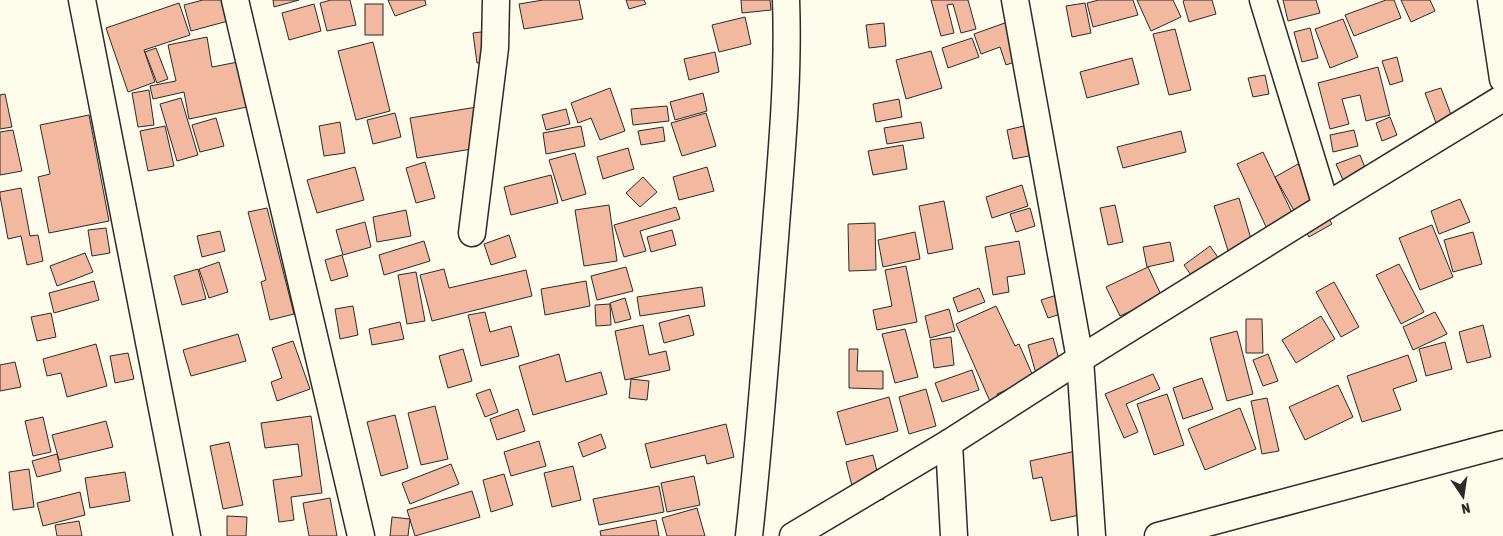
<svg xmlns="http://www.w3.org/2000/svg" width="1503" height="536" font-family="'Asap Condensed',sans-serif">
  <rect width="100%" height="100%" fill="#fdfbea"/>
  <!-- building -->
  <g fill="#f2b8a0" stroke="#2b2b2b">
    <path d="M203,0h19l6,21 -37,10 -7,-26z"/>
    <path d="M273,0h26l-25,7z"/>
    <path d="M331,0h19l6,25 -29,6 -7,-28z"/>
    <path d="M388,0h37l1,5 -31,11z"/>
    <path d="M543,0h36l4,19 -59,10 -5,-25z"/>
    <path d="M626,0h18l2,4 -17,5z"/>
    <path d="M741,0h29l1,10 -29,3z"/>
    <path d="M931,0h37l8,29 -15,4 -8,-29 -6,1 7,28 -13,3z"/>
    <path d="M1099,0h34l5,15 -45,12 -6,-24z"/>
    <path d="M1137,0h36l8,17 -30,14z"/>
    <path d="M1185,0h27l4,14 -27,8 -6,-21z"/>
    <path d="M1283,0h33l4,13 -32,8z"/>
    <path d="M1386,0h8l7,18 -47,18 -9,-21z"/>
    <path d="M1401,0h29l5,11 -24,11z"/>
    <path d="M179,3l11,32 -46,15 11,32 -27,10 -22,-64z"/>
    <path d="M1085,3l6,30 -19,4 -6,-31z"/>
    <path d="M314,4l7,27 -32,9 -7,-27z"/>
    <rect x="365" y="4" width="18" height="31"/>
    <path d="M745,17l6,27 -32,8 -7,-27z"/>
    <path d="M1343,19l15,38 -28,11 -15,-39z"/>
    <path d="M1013,20l13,38 -20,7 -6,-18 -19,7 -7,-20z"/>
    <path d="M884,23l2,23 -17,2 -3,-23z"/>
    <path d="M1310,28l8,30 -16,4 -8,-30z"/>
    <path d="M1175,29l16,61 -22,5 -16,-61z"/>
    <path d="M497,30l3,31 -23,2 -4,-30z"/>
    <path d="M207,37l5,30 26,-5 9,45 -58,12 -5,-27 -31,7 -3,-13 26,-5 -8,-36z"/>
    <path d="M972,38l7,19 -31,11 -6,-20z"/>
    <path d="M373,42l17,69 -34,9 -18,-69z"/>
    <path d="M156,48l12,31 -11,4 -12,-31z"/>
    <path d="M931,51l11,37 -36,11 -10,-39z"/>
    <path d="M715,52l4,20 -30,8 -5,-21z"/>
    <path d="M1397,57l6,24 -13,4 -8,-24z"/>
    <path d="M1132,58l7,26 -52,14 -7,-26z"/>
    <path d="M1378,67l12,48 -24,6 -6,-26 -18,4 7,25 -19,5 -12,-46z"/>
    <path d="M1265,75l4,19 -16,3 -5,-19z"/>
    <path d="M610,88l15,43 -25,9 -9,-22 -13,5 -7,-20z"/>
    <path d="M1441,88l18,48 -16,6 -18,-49z"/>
    <path d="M149,90l5,35 -16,2 -6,-34z"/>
    <path d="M703,93l4,18 -32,9 -5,-18z"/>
    <path d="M5,94l7,33 -12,2v-34z"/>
    <path d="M181,98l17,57 -21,6 -17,-57z"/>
    <path d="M899,99l3,18 -26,5 -3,-18z"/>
    <path d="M483,106l7,40 -73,12 -7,-40z"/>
    <path d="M667,106l2,15 -36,4 -2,-16z"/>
    <path d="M566,109l4,15 -24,6 -4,-15z"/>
    <path d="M395,113l6,24 -28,7 -6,-24z"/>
    <path d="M706,113l10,33 -34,10 -11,-33z"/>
    <path d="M89,115l20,106 -60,12 -11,-56 12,-3 -10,-49z"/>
    <path d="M1390,117l7,18 -15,6 -6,-18z"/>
    <path d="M216,118l8,28 -24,6 -8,-27z"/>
    <path d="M340,122l5,31 -21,3 -5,-30z"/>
    <path d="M921,122l3,16 -37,6 -3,-16z"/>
    <path d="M1032,124l7,30 -26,5 -6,-29z"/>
    <path d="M165,126l9,40 -26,5 -8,-40z"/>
    <path d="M581,126l4,20 -39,8 -3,-21z"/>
    <path d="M663,127l2,14 -24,4 -3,-14z"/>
    <path d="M13,130l9,41 -22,4v-43z"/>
    <path d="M1354,130l4,16 -25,6 -3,-17z"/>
    <path d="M1181,131l5,21 -63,16 -6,-21z"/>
    <path d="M903,145l4,24 -34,6 -5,-24z"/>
    <path d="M628,148l6,21 -31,10 -6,-22z"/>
    <path d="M1263,152l31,65 -27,12 -30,-65z"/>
    <path d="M575,153l11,41 -24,7 -13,-41z"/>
    <path d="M1360,155l10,25 -23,9 -11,-25z"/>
    <path d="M425,162l10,36 -19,5 -10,-35z"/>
    <path d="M1298,164l34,60 -23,13 -34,-60z"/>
    <path d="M355,167l9,33 -47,13 -10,-33z"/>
    <path d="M707,167l7,24 -35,9 -6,-23z"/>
    <path d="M551,175l7,28 -47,12 -7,-28z"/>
    <path d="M643,177l14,15 -17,15 -14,-14z"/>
    <path d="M1022,185l6,21 -36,12 -6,-21z"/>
    <path d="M21,188l9,48 8,-1 5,26 -16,4 -6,-29 -13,3 -8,-43v-4z"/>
    <path d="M1239,198l15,51 -24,8 -16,-51z"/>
    <path d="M1460,199l10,23 -31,12 -8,-23z"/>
    <path d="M944,201l9,48 -25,5 -9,-48z"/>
    <path d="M609,205l8,56 -33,5 -9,-56z"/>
    <path d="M1115,205l8,37 -15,3 -8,-37z"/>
    <path d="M676,207l4,12 -40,12 6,20 -22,6 -10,-32z"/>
    <path d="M267,208l27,106 -24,6 -9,-38 5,-2 -18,-68z"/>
    <path d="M1030,208l5,18 -19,6 -6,-18z"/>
    <path d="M406,210l5,26 -34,6 -4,-25z"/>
    <path d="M365,222l6,25 -28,8 -7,-25z"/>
    <path d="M875,223l1,47 -27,1 -1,-47z"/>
    <path d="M1432,225l21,52 -33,13 -21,-52z"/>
    <path d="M106,228l4,25 -18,3 -4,-26z"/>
    <path d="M672,230l4,15 -25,7 -4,-15z"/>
    <path d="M220,231l5,20 -23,6 -5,-21z"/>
    <path d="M915,232l5,27 -37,8 -5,-27z"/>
    <path d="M1473,232l9,32 -29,8 -9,-32z"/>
    <path d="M509,235l7,22 -25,8 -7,-21z"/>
    <path d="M424,241l6,20 -46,14 -5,-20z"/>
    <path d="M1019,241l6,33 -18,3 2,15 -16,3 -8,-48z"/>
    <path d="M1170,242l4,19 -27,6 -4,-20z"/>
    <path d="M1210,246l18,26 -26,19 -18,-26z"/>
    <path d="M85,253l8,19 -36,14 -7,-20z"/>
    <path d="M342,255l6,21 -17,5 -6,-21z"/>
    <path d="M219,262l9,30 -19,6 -10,-29z"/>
    <path d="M1399,264l25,48 -23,12 -25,-49z"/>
    <path d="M906,266l11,56 -40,8 -4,-20 19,-4 -7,-36z"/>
    <path d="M626,267l7,24 -36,9 -6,-24z"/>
    <path d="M1148,267l14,30 -42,19 -14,-29z"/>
    <path d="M198,269l8,30 -24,6 -8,-29z"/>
    <path d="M444,269l5,19 77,-18 6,26 -100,25 -12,-46z"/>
    <path d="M416,272l9,49 -18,3 -9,-49z"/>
    <path d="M94,281l5,19 -45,13 -5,-20z"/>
    <path d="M586,281l4,25 -45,9 -4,-26z"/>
    <path d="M1334,282l25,45 -18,10 -25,-45z"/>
    <path d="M702,287l3,19 -65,10 -3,-19z"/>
    <path d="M979,288l6,14 -27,10 -5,-14z"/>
    <path d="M1060,294l7,18 -19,6 -7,-18z"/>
    <path d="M625,298l6,21 -16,4 -5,-20z"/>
    <path d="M610,304l1,21 -15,1 -1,-21z"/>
    <path d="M353,306l5,29 -18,4 -5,-30z"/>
    <path d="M996,306l19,40 4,-2 24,55 -21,9 -9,-21 -16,7 12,26 -9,4 -44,-100z"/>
    <path d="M949,309l6,22 -25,7 -5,-22z"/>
    <path d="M485,312l5,20 21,-6 8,30 -38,10 -13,-51z"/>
    <path d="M1435,312l12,22 -34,16 -10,-23z"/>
    <path d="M51,313l5,24 -19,4 -6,-24z"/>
    <path d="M689,315l5,20 -30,8 -5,-20z"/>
    <path d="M1321,316l14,23 -39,24 -14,-23z"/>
    <path d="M1246,319h16l1,34h-17z"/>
    <path d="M400,322l4,17 -32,6 -3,-16z"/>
    <path d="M643,325l6,30 17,-4 4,19 -45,10 -10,-49z"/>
    <path d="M1483,325l8,32 -24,6 -8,-31z"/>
    <path d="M905,329l13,48 -23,6 -13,-49z"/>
    <path d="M1237,331l16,63 -26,7 -17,-63z"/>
    <path d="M238,334l8,27 -55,15 -8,-26z"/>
    <path d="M951,337l3,28 -20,3 -4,-28z"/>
    <path d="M1053,338l12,43 -25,7 -12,-43z"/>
    <path d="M293,341l17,48 -33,12 -6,-19 11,-4 -10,-30z"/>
    <path d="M1445,342l7,27 -26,7 -7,-27z"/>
    <path d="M96,344l11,42 -40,11 -6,-24 -14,3 -4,-17z"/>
    <path d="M463,349l9,32 -24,7 -9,-32z"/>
    <path d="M849,349h9l-1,22h26v18l-34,-1z"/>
    <path d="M128,353l6,26 -19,4 -5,-27z"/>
    <path d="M559,354l7,28 35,-10 6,22 -74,21 -14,-49z"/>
    <path d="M1268,354l10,27 -15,5 -10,-26z"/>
    <path d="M1408,355l9,26 -24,8 8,21 -39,12 -15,-46z"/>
    <path d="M15,362l6,25 -21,4v-26z"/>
    <path d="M972,370l7,20 -37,12 -7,-19z"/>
    <path d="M1153,374l7,15 -34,15 12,28 -14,6 -19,-44z"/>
    <path d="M1202,378l11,31 -30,10 -10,-31z"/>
    <path d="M631,379l18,2 -2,19 -18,-2z"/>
    <path d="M1338,385l15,32 -48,23 -16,-33z"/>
    <path d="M490,389l8,23 -13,5 -9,-23z"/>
    <path d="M926,389l10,37 -27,8 -10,-37z"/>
    <path d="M1167,394l17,51 -30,10 -17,-51z"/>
    <path d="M889,397l9,34 -52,14 -9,-33z"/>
    <path d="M1267,398l12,53 -17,3 -11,-53z"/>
    <path d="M435,406l13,53 -27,6 -13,-52z"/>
    <path d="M1240,408l16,41 -51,21 -17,-41z"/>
    <path d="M518,409l7,22 -28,9 -7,-21z"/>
    <path d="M395,415l13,53 -27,8 -14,-54z"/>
    <path d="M311,416l11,77 -31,4 3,23 -15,2 -6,-42 29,-4 -4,-32 -33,4 -4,-25z"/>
    <path d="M43,417l8,35 -18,4 -8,-35z"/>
    <path d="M106,421l7,26 -54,13 -7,-25z"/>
    <path d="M726,424l8,33 -27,7 -2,-9 -54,13 -6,-24z"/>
    <path d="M601,434l5,14 -23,9 -5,-14z"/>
    <path d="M539,441l7,25 -35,10 -7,-24z"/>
    <path d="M229,442l14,63 -20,4 -13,-63z"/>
    <path d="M1076,451l13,62 -38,8 -9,-44 -9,2 -3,-18z"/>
    <path d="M57,454l4,17 -24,6 -5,-16z"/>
    <path d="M873,455l11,44 -27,7 -11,-44z"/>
    <path d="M451,464l8,20 -49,20 -8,-21z"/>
    <path d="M573,466l8,34 -29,7 -8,-34z"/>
    <path d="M29,469l5,38 -21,3 -4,-38z"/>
    <path d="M125,472l5,29 -40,7 -5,-30z"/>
    <path d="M504,474l9,31 -22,7 -8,-32z"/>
    <path d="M694,476l6,29 -33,7 -6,-29z"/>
    <path d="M659,486l5,26 -65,13 -6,-26z"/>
    <path d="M472,491l8,26 -65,19 -8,-26z"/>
    <path d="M80,492l5,23 -42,11 -6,-23z"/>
    <path d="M330,498l7,38h-28l-6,-33z"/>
    <path d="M697,508l8,28h-38l-5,-18z"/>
    <path d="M227,516l20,1 -1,19h-19z"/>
    <path d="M392,517l18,2 -2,17h-18z"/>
    <path d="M656,520l3,16h-58l-1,-5z"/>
    <path d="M79,521l3,15h-25l-2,-11z"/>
  </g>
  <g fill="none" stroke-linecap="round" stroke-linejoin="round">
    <!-- street casing -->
    <g stroke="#2b2b2b" stroke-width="29">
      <g id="street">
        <path d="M82,0l105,536"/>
        <path d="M235,0l126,536"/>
        <path d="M1015,0l65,359 12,177"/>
        <path d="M1263,0l63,206"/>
        <path d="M1491,0l12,79"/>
        <path d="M472,233l23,-185 1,-48"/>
        <path d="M949,443l5,93"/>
        <path d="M749,536c11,-99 18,-198 26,-298 6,-79 14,-159 11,-238"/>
        <path d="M793,536l156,-93 131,-84 246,-153 177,-108"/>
        <path d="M1158,536l345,-92"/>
      </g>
    </g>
    <!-- street -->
    <use href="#street" stroke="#fdfbea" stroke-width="26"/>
  </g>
  <!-- north arrow -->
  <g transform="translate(1463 496) rotate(167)" stroke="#fdfbea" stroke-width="4" paint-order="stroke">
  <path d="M0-4L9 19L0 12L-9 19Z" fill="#2b2b2b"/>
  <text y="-8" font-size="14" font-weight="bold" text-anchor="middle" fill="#2b2b2b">N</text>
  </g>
</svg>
